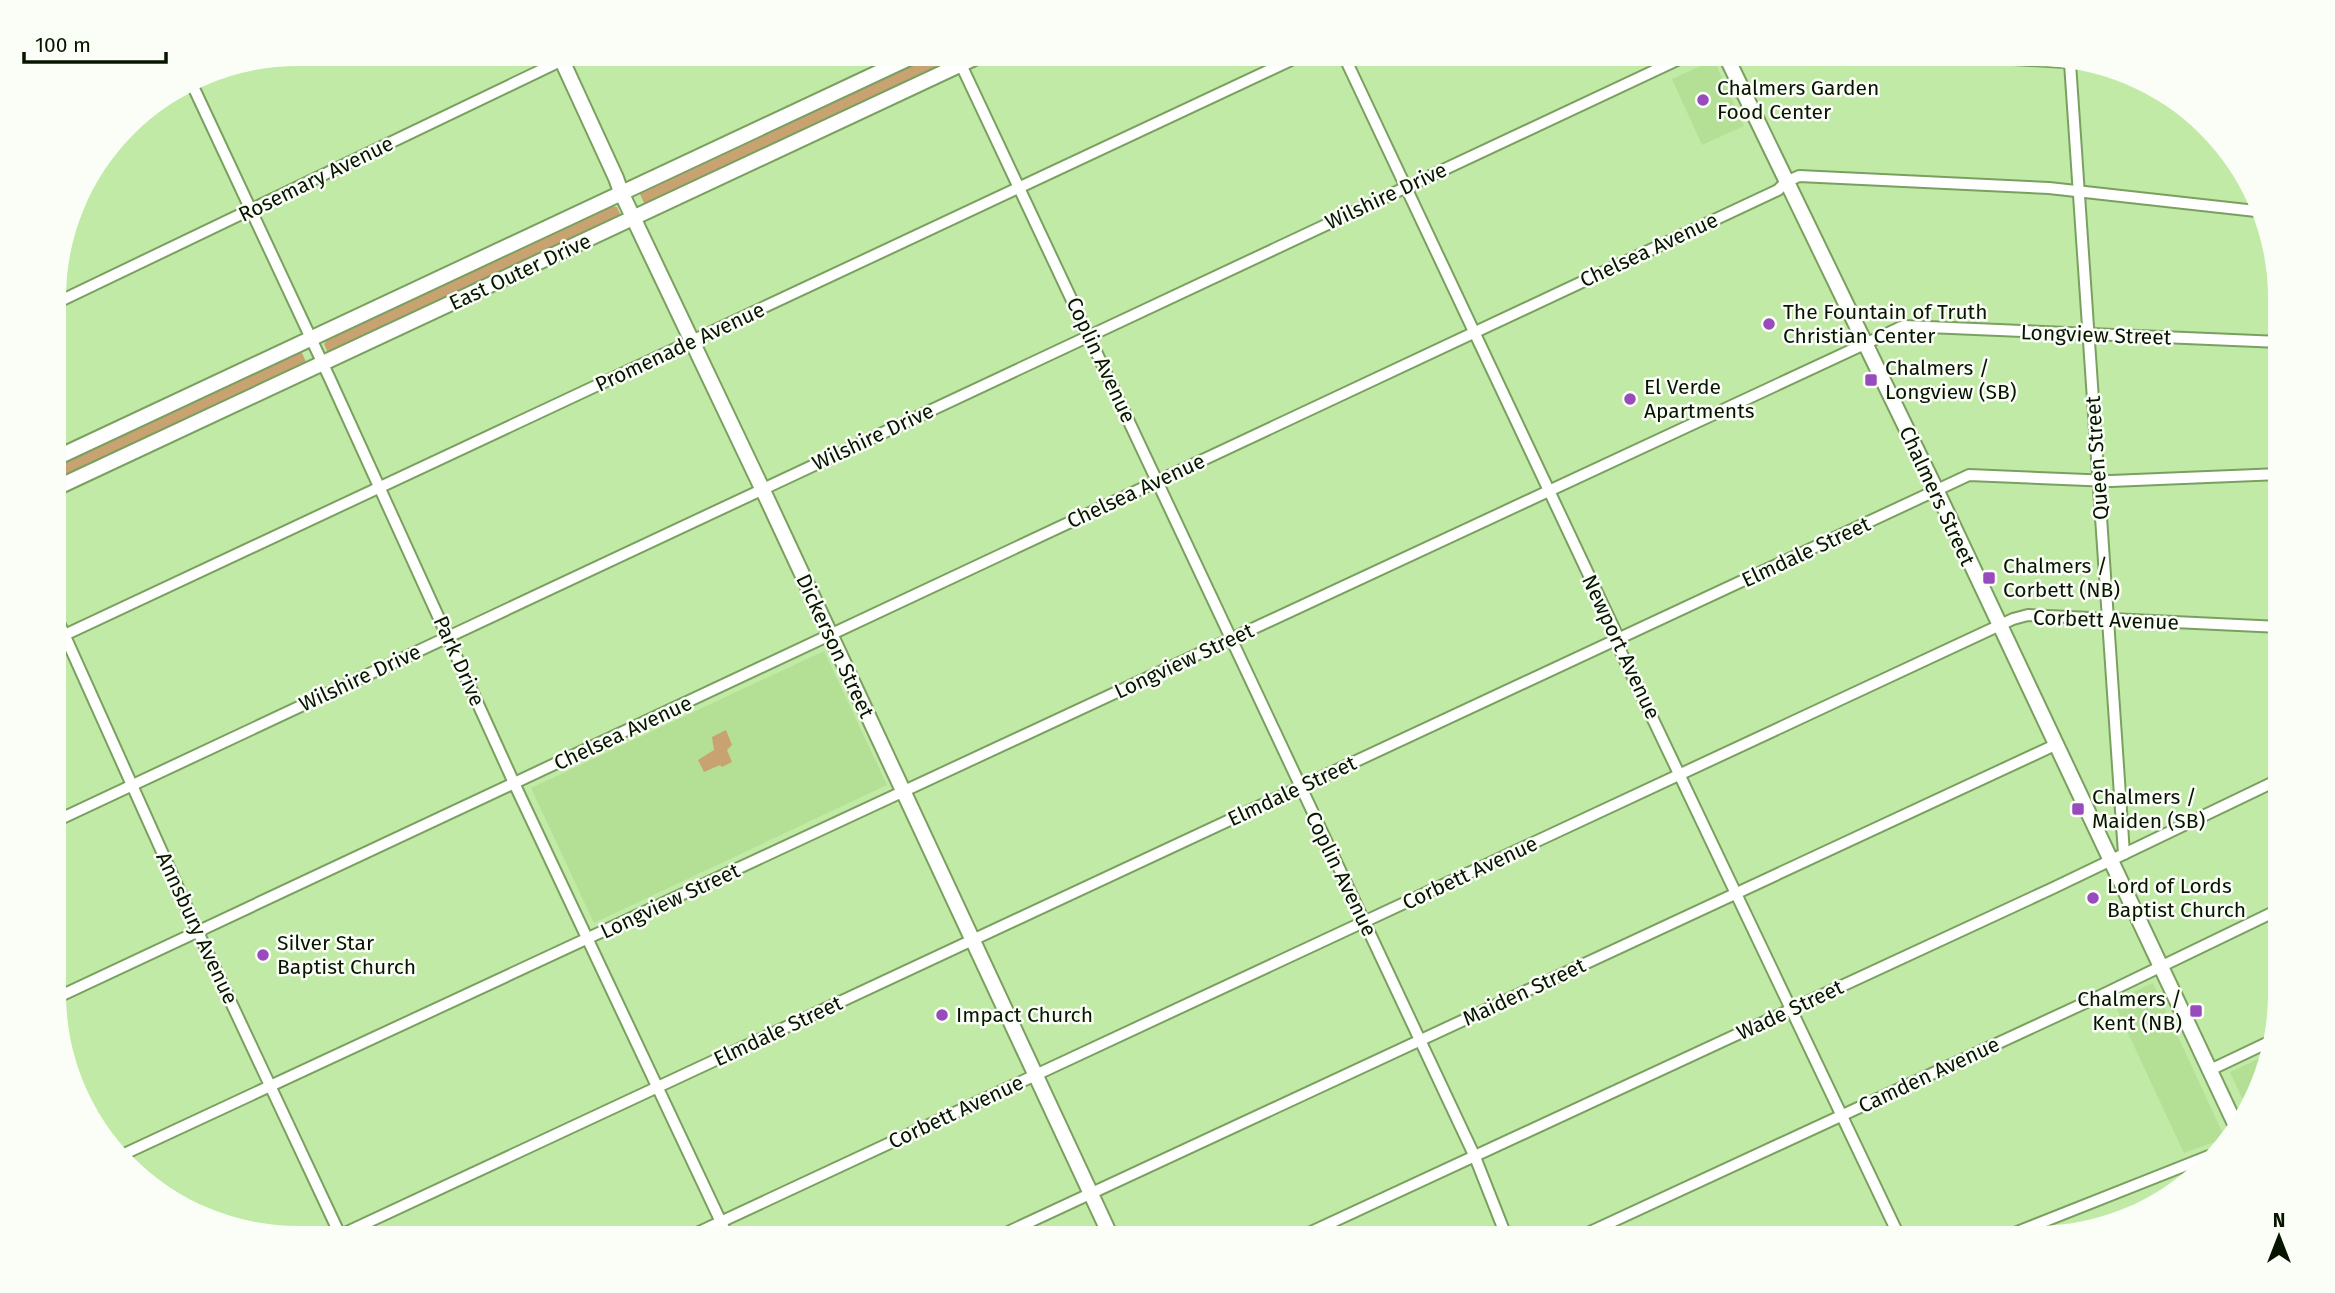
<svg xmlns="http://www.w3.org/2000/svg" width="2335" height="1293" font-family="'Fira Sans',sans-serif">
  <rect width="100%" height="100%" fill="#c1eaa6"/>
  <!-- built -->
  <g fill="#b3e095">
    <path d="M1714,60l30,66 -42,19 -30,-66z"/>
    <path d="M824,651l63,134 -293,138 -63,-135z"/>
    <path d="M2153,983l72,155 -41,15 -71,-152z"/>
    <path d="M2267,1055l-18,58 -19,-41z"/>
  </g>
  <!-- green -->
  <g fill="#c8a271">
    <path d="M932,54h11l2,11 -300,140 -6,-13z"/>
    <path d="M612,206l5,1 4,9 -293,137 -4,-9 3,-4z"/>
    <path d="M297,351l5,2 5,11 -251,118v-17z"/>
    <path d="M726,730l6,15 -5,5 5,12 -10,5 -2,-2 -16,7 -6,-12 16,-10 -2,-13z"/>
  </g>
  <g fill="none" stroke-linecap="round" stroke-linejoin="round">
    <!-- street casing -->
    <g stroke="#7aa060" stroke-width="14">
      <g id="street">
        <path d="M956,54l519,1103 32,81"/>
        <path d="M1343,54l276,585 1,11 280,588"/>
        <path d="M1929,54l136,8"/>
        <path d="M2070,63l54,791"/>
        <path d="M191,82l139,297 184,404 215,456"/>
        <path d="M56,303l519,-249"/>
        <path d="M56,616l142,316 144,307"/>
        <path d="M56,639l1248,-585"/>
        <path d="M56,821l1634,-767"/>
        <path d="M56,998l1722,-808 8,-8 13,-6 250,12 207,23"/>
        <path d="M2210,1070l61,-29"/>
        <path d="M122,1155l1777,-827 5,-2 376,16"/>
        <path d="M1298,1238l753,-349 229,-110"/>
        <path d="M1577,1238l525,-243 178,-86"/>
        <path d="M2002,1238l207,-82"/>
        <path d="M332,1239l1637,-764 142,6 169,-7"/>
        <path d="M684,1239l1329,-620 15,-4 252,12"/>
        <path d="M993,1239l1062,-494"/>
      </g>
    </g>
    <!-- secondary casing -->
    <g stroke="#7aa060" stroke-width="18">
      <g id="secondary">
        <path d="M559,54l57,124 5,14 147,309 344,738"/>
        <path d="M1725,54l216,446 296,628"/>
        <path d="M56,458l862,-404"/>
        <path d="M56,488l927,-434"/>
      </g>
    </g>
    <!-- street -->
    <use href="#street" stroke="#fff" stroke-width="10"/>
    <!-- secondary -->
    <use href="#secondary" stroke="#fff" stroke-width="14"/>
  </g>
  <!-- markers -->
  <g fill="#984bbc" stroke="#fafef7" stroke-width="2.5">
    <circle cx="1703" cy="100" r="7"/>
    <circle cx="1769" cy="324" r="7"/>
    <rect x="1864" y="373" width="14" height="14" rx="3.5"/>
    <circle cx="1630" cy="399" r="7"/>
    <rect x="1982" y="571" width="14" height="14" rx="3.5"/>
    <rect x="2071" y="802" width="14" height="14" rx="3.5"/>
    <circle cx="2093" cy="898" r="7"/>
    <circle cx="263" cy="955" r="7"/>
    <rect x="2189" y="1004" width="14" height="14" rx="3.5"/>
    <circle cx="942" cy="1015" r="7"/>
  </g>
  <g text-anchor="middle" stroke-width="5" stroke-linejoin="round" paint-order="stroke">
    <!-- poi labels -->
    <g font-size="21" fill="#071500" stroke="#fafef7" text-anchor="start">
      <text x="1717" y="95">Chalmers Garden<tspan x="1717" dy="24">Food Center</tspan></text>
      <text x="1783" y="319">The Fountain of Truth<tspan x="1783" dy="24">Christian Center</tspan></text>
      <text x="1885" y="375">Chalmers /<tspan x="1885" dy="24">Longview (SB)</tspan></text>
      <text x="1644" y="394">El Verde<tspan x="1644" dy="24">Apartments</tspan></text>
      <text x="2003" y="573">Chalmers /<tspan x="2003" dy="24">Corbett (NB)</tspan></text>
      <text x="2092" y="804">Chalmers /<tspan x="2092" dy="24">Maiden (SB)</tspan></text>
      <text x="2107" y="893">Lord of Lords<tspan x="2107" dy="24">Baptist Church</tspan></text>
      <text x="277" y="950">Silver Star<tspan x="277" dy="24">Baptist Church</tspan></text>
      <text x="2182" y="1006" text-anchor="end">Chalmers /<tspan x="2182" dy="24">Kent (NB)</tspan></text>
      <text x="956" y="1022">Impact Church</text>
    </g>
    <!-- street labels -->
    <g font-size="21" fill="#071500" stroke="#fafef7">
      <text transform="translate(316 179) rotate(-26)" y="7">Rosemary Avenue</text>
      <text transform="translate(1386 196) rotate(-25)" y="7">Wilshire Drive</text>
      <text transform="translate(1649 250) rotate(-25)" y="7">Chelsea Avenue</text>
      <text transform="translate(520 272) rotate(-25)" y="7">East Outer Drive</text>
      <text transform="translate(2096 335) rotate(2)" y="7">Longview Street</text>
      <text transform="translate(680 347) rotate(-25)" y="7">Promenade Avenue</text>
      <text transform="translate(1101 360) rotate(65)" y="7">Coplin Avenue</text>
      <text transform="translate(873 437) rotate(-25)" y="7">Wilshire Drive</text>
      <text transform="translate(2097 458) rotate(-94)" y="7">Queen Street</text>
      <text transform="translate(1136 491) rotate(-25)" y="7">Chelsea Avenue</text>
      <text transform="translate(1937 496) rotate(65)" y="7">Chalmers Street</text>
      <text transform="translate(1806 552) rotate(-25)" y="7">Elmdale Street</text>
      <text transform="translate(2106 620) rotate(2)" y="7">Corbett Avenue</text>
      <text transform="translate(835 646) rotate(65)" y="7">Dickerson Street</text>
      <text transform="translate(1621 647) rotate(65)" y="7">Newport Avenue</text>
      <text transform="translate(459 661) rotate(66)" y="7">Park Drive</text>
      <text transform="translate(1184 661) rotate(-25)" y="7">Longview Street</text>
      <text transform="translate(360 678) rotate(-25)" y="7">Wilshire Drive</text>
      <text transform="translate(623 733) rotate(-25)" y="7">Chelsea Avenue</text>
      <text transform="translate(1292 791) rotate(-25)" y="7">Elmdale Street</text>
      <text transform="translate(1470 873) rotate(-25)" y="7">Corbett Avenue</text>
      <text transform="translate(1341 874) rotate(64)" y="7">Coplin Avenue</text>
      <text transform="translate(670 901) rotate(-25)" y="7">Longview Street</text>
      <text transform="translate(197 928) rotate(65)" y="7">Annsbury Avenue</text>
      <text transform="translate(1524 992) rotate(-25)" y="7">Maiden Street</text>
      <text transform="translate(1790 1010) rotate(-25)" y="7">Wade Street</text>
      <text transform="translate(778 1031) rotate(-25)" y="7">Elmdale Street</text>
      <text transform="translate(1929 1075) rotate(-25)" y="7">Camden Avenue</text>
      <text transform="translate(956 1112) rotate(-25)" y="7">Corbett Avenue</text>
    </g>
  </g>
  <!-- crop -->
  <path d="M0 0H2335V1293H0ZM298 66H2036A232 232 0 0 1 2268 298V994A232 232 0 0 1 2036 1226H298A232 232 0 0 1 66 994V298A232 232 0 0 1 298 66Z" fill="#fafef7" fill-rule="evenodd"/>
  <!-- north arrow -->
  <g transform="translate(2279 1237)" stroke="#fafef7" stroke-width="5" paint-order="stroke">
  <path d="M0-5L12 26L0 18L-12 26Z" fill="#071500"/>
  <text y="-10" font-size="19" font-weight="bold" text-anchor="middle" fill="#071500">N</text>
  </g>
  <!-- scale -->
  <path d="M24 52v10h142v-10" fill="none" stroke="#071500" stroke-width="3.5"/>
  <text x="35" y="52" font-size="21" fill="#071500" stroke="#fafef7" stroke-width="5" paint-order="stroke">100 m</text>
</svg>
